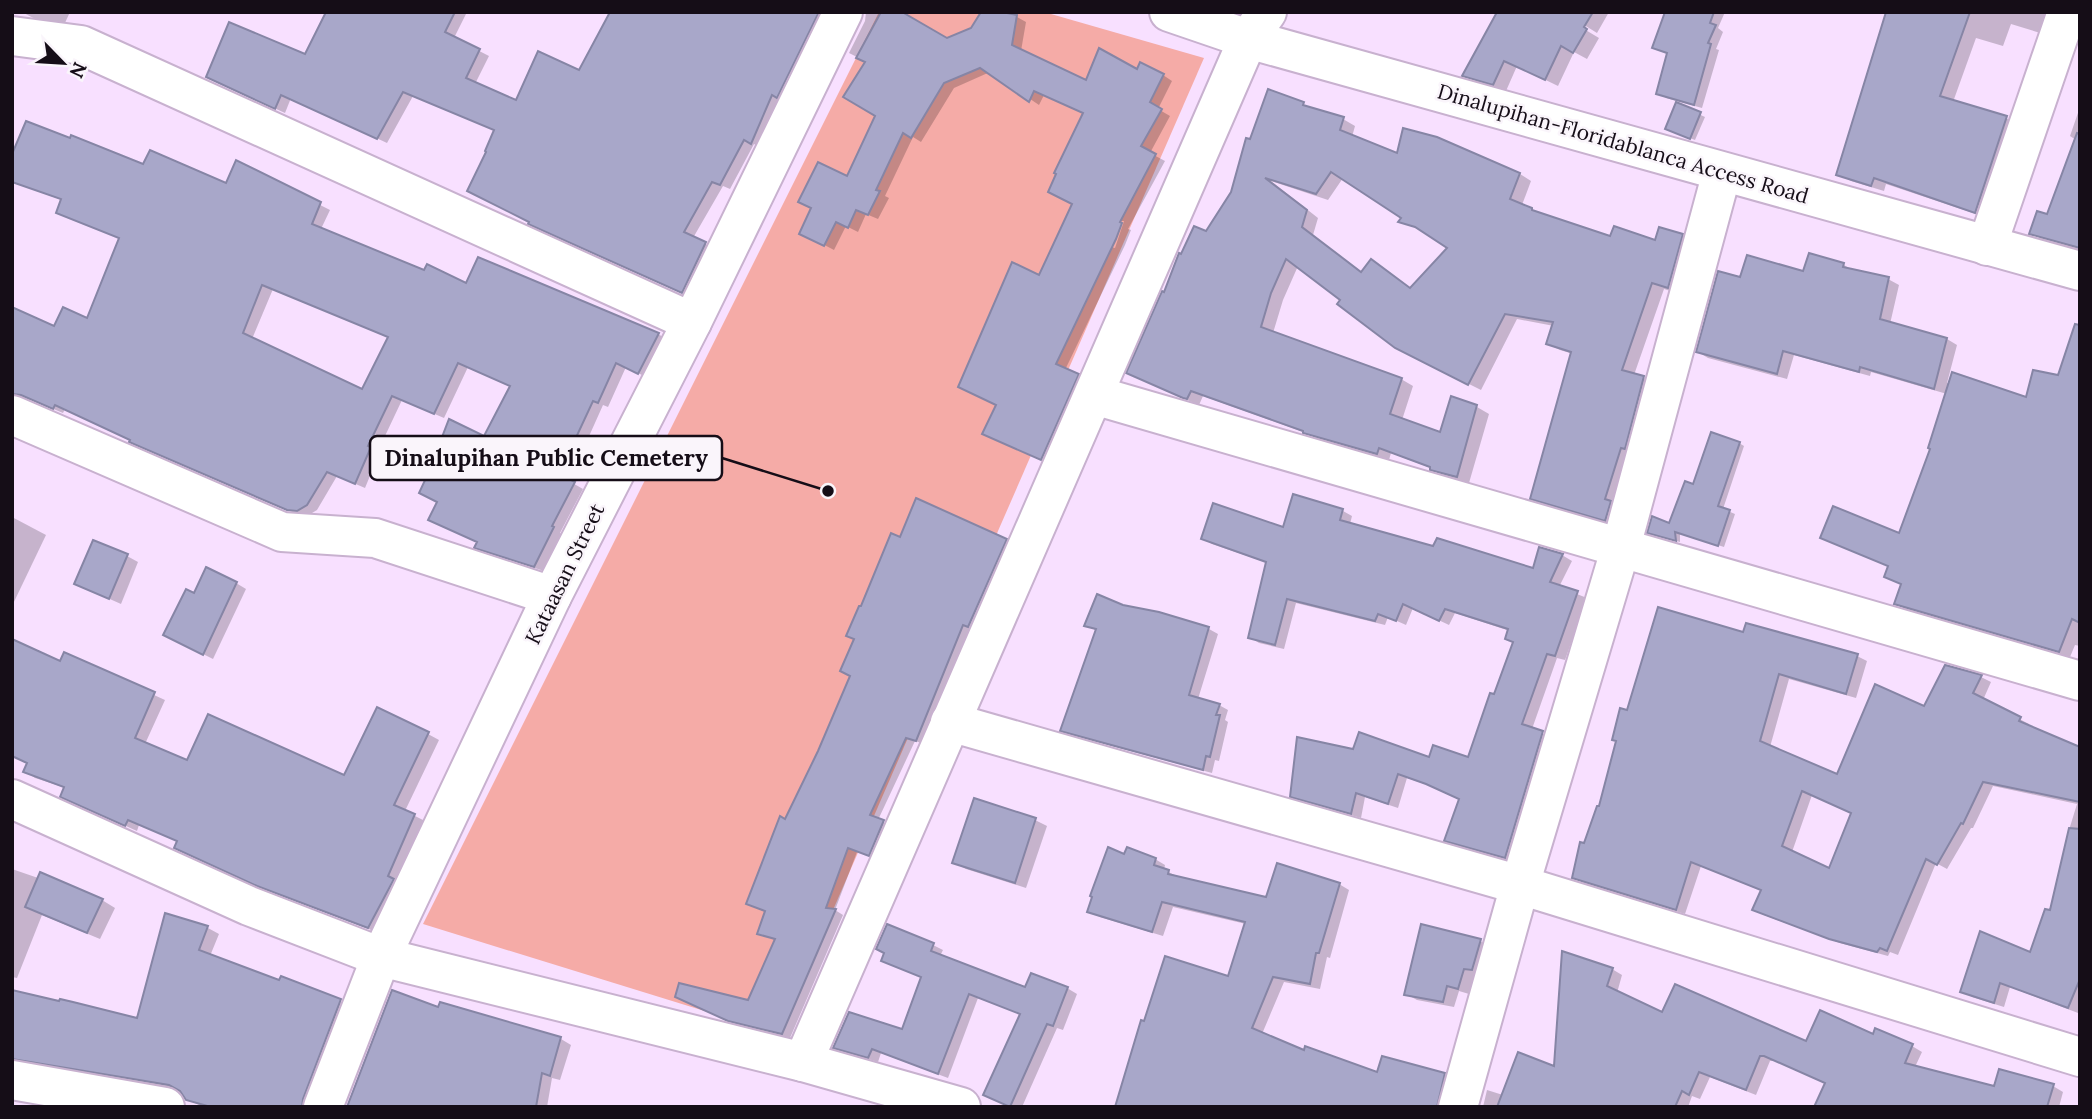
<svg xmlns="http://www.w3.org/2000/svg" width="2092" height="1119" font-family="Lora,serif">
  <rect width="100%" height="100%" fill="#f8e0ff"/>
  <!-- green -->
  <path fill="#f5aba7" d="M879,12h165l160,46 -425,976 -356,-110z"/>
  <!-- shadow -->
  <g fill="#0003" fill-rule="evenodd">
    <path d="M22,12h48l-6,13 -25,-4z"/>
    <path d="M328,12h139l-13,26 35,18 -14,28 41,18 64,-30 32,-60h219l-70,136 -7,-4 -24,45 -7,-3 -30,52 22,11 -23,48 -152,-68 -44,-98 -83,-35 -26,47 -96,-45 -6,15 -68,-31 89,-25z"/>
    <path d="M866,12h32l49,28 25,-11 21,-17 24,5 9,5 -5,29 66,31 50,-11 26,4 9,6 -14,28 12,7 -20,37 15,8 -37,68 3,1 -6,15 -60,125 22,11 -36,83 -57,-26 4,-33 42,-128 34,-73 11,-90 -41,-19 -5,10 -49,-33 -36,16 -33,54 -8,-5 -28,59 4,2 -11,21 -12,-5 -8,18 -12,-6 -12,24 -23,-12 37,-60 29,-62 -10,-54 -18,-9 16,-32zM1121,221h3l-9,27 -4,-1z"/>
    <path d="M1498,12h111l-12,21 -16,-10 -2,3 20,12 -12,21 -13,-7 -16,34 -41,-20 -11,25 -29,-9 -12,-7z"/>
    <path d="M1666,12h59l-7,16 5,4 -7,17 3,1 -17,58 -36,-10 -8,-5 10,-39 -14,-7z"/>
    <path d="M1888,12h171l-9,24 -39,-12 -8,22 -27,-8 -23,64 53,16 12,7 -30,93 -102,-34 -2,7 -33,-10 -13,-7z"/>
    <path d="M1303,104l12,7 28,8 12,7 -3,11 46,18 39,-16 83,35 11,7 -9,24 19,10 70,24 45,3 26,-7 12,7 -14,52 -16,-5 -30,86 10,3 12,6 -39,142 -73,-21 -11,-7 40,-144 -13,-4 -12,-6 6,-18 -37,-7 -36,71 -72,-36 -111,-88 -15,34 -10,33 128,46 12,7 -11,34 40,14 10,-36 25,9 12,7 -20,69 -26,-7 -12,-8 -40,-15 -2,7 -72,-21 -8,-5 -106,-38 -4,9 -3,-1 -67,-31 77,-140 26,-41 19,-51zM1343,178l60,39 -2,4 25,11 24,16 -39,41 -40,-28 -9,12 -49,-38 5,-17 -47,-37 57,19z"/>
    <path d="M1677,104l28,13 -10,23 -23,-9z"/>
    <path d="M2080,107v123l-6,-3 6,23 -39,-11 -10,-6 17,-16 28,-77 -6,-4z"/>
    <path d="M12,160l132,6 83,19 10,-22 93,47 -9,19 104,43 41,13 192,49 10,6 -20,38 -22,-11 -18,40 -5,-2 -34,76 14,8 -23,44 3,2 -19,36 -58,-19 -9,-5 2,-5 6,-104 26,-52 -43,-19 -24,51 -42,-18 -25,53 2,1 -14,34 -28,-12 -20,34 -10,6 -8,-1 -158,-68 -9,-7 -67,-31 -2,4 -31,-13 -13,-1 -7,-4v-8l43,-59 33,-8 32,-81 -62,-27 4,-12 -50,-18zM273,289l116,49 -27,53 -110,-52z"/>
    <path d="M1810,255l34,10 11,7 33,7 11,6 -9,39 57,15 10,6 -10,38 81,16 31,-21 21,-40v308l-5,-1 -5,12 -163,-47 -11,-6 7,-19 -16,-8 3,-10 -57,-24 67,-7 32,-87 15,-55 -76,-22 -1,4 -76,-21 -7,24 -79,-21 -10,-6 44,-73 62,-6z"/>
    <path d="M1739,443l5,3 -21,63 12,5 -11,33 -44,-14v9l-25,-7 15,-10 24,-39z"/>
    <path d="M1294,496l49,15 9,5 -2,8 84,24 100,22 28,-15 10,6 -13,26 28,11 -22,62 -8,-2 -25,71 20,9 -37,124 -59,-17 -10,-5 15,-40 -24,-12 -30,-10 -9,30 -33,-11 -4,21 -59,-17 -10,-5 62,-45 77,8 38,1 45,-118 -4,-11 -55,-18 -6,12 -36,-17 -7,17 -18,-8 -3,8 -89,-22 -12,46 -25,-6 -9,-6 18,-74 -56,-19 -9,-5 81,-10z"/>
    <path d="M12,517l34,18 -34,71z"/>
    <path d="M900,539l106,2 8,4 -90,199 -9,-3 -37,79 13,7 -14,32 -20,-7 -22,58 8,5 -53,123 -52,-13 -53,-24 64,1 28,-62 -18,-7 7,-21 -10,-4 30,-87 34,-70 32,-75z"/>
    <path d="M127,556l11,6 -17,42 -45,-20z"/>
    <path d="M236,583l10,6 -33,70 -38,-19 20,-44z"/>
    <path d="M1123,606l35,8 51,15 9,5 -20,65 21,6 9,5 -3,10 3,2 -9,39 -4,-1 -3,13 -141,-38 -9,-5 35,-99 -10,-6z"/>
    <path d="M1744,634l113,22 10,5 -11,37 -67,-19 -19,68 68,29 87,-68 21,-41 35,10 10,5 -8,18 46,24 -1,3 52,22v259l-2,5 -68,-26 -6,20 -32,-10 -10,-6 69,-36 20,-43 18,-82 8,-26 -84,-18 -20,42h-2l-24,41 -11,-6 -38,92 -8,-3 -2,4 -48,-13 -76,-28 -10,-6 8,-18 -61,-25 -16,48 -102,-31 -9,-6 26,-68 29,-97zM1812,795l41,19 -23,56 -38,-18z"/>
    <path d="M64,654l101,46 -20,44 43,18 156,15 84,-43 11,6 -34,71 20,10 -46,112 -109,-42 -83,-38 -8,-11 -40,-17 -2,6 -64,-29 -7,-14 -31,-10 -10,-7z"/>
    <path d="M975,801l60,19 12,6 -21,62 -60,-19 -11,-6z"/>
    <path d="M1125,856l30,3 10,6 -1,5 15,7 89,22 71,-15 10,6 -19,68 -3,-1 -7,32 -36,-7 -22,52 43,18 74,22 65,1 10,6 -7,26h-330l112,-129 17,-54 -73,-17 -10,29 -63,-19 -11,-6z"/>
    <path d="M12,869l90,31 13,8 -15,31 -58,-24 -25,63 -5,-1z"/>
    <path d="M166,915l42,13 11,6 -9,22 70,26 50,14 11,7 -38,104h-100l-16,-8 -5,-8 -154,-27 -16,-1v-71l126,28z"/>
    <path d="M1480,941l11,6 -7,28 -9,-1 -6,20 -10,-3 -5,16 -37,-7 -11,-6z"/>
    <path d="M933,945l10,5 -3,6 86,34 41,-2 10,6 -14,36 -6,-2 -35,79h-13l-24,-12 36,-81 -43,-16 -30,80 -67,-25 -3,9 -33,-10 -10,-5 68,-16 20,-53 -31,-13z"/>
    <path d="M1612,969l10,6 -5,18 46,21 144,30 67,-8 38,10 10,6 -7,15 80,21 58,-2 10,6 -4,15h-243l10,-24 -50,-22h-6l-14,34 -46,-18 -10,22 -8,-3 -4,11h-205l4,-17 16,5 52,-26z"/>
    <path d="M441,1004l120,35 10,6 -11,35 -8,-2 -5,29h-199l92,-98z"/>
  </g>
  <!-- building -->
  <g fill="#a8a7c9" stroke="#8685a5" stroke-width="2" fill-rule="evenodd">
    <path d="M326,12h129l-10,20 35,17 -14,29 50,22 22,-49 41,19 31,-58h209l-42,86 -5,-3 -21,49 -7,-4 -24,45 -8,-3 -28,50 22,10 -24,51 -154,-69 1,-2 -62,-31 19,-39 -1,-1 9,-21 -91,-38 -26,47 -96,-44 -6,14 -69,-32 23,-55 76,32z"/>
    <path d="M881,12h21l45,26 24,-10 10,-16h21l15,3 -5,30 74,35 13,-32 38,21 3,-7 24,12 -14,28 12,7 -21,37 15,8 -36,68 2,1 -6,16 -60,125 23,10 -38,86 -59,-26 14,-29 -38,-18 54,-125 27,13 33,-71 -24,-12 8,-18 -2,-1 29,-60 -49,-22 -5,11 -49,-34 -36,15 -33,55 -8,-5 -27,57 4,1 -12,24 -12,-5 -8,18 -12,-6 -12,24 -25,-12 12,-26 -13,-6 20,-40 29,14 28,-60 -32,-19 22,-35 -9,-4z"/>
    <path d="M1497,12h96l-9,15 3,2 -14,24 -12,-7 -16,34 -41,-19 -11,24 -31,-9z"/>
    <path d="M1665,12h49l-4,11 6,2 -8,18 3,1 -17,61 -38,-11 11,-41 -15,-5z"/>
    <path d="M1886,12h84l-30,84 67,20 -32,97 -101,-35 -3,8 -35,-11z"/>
    <path d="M1268,89l36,13 -1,3 41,12 -4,13 57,23 6,-25 34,9 83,36 -10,26 22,9v2l78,26 4,-10 41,14 4,-13 24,7 -15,54 -16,-5 -30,87 22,6 -19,73 -4,-1 -16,51 6,2 -6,20 -75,-22 41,-147 -25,-8 7,-22 -48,-8 -37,71 -73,-37 -58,-44 3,-4 -54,-41 -15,34 -10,34 141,51 -12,36 50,18 11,-36 26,9 -20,72 -27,-7v-3l-51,-19 -2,6 -74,-21v-2l-112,-40 -4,8 -4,-1 -57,-25 36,-82 2,1 15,-39 2,1 13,-28 12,5 25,-39 15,-54 4,1zM1331,172l70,46 -3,4 17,5 32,21 -37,40 -39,-29 -10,13 -59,-45 5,-17 -42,-32 51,16z"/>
    <path d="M1676,102l25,10 -11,27 -25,-10z"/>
    <path d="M26,121l44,17 1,-3 72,29 7,-14 76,33 10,-23 85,42 -9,22 112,46 3,-6 39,19 12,-26 181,76 -21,41 -22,-11 -18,40 -5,-2 -34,73 16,8 -23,44 2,1 -20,40 -60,-19 3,-6 -49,-22 9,-18 -18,-9 22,-47 -2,-1 10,-26 35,17 26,-50 -52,-23 -24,51 -42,-18 -24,50 3,1 -16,37 -28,-12 -20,33 -10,6 -10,-1 -158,-68 1,-2 -75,-35 -2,4 -32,-14 -9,-1v-87l42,19 9,-19 24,11 32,-80 -63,-25 5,-14 -49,-17v-28zM262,285l126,52 -26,52 -119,-56z"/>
    <path d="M2077,133l3,1v114l-51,-14 8,-23 10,3z"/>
    <path d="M1809,253l35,10 -1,4 46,10 -9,42 67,19 -13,51 -74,-22 -1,5 -76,-21 -6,23 -81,-22 22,-81 22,6 7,-22 56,16z"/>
    <path d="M2075,324l5,1v298l-8,-4 -13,33 -165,-48 7,-20 -17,-7 4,-11 -68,-28 13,-32 66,27 31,-84 -2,-1 24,-76 74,25 7,-27 25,5z"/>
    <path d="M1711,432l29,10 -22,64 12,4 -12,36 -43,-14 1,9 -29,-8 5,-17 17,7 16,-42 8,3z"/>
    <path d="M1293,494l50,15 -3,11 93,26 4,-8 96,30 6,-21 24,7 -13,28 28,9 -23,65 -8,-2 -25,70 21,7 -38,127 -61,-17 15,-42 -33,-15 -28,-10 -10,30 -32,-11 -5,21 -61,-17 7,-60 56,12 6,-17 70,25 4,-12 35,12 22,-64 4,1 19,-52 -8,-3 3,-10 -63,-20 -6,12 -36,-17 -7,17 -18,-7 -3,7 -88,-22 -12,46 -27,-7 18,-76 -65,-23 12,-36 70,24z"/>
    <path d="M916,498l91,41 -39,88 -5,-2 -47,116 -10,-3 -36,77 14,5 -15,36 -21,-8 -22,60 10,1 -54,125 -54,-13 -53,-24 4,-14 69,17 27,-61 -18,-5 8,-23 -19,-7 34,-88 5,3 33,-68 32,-75 -10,-5 14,-32 -8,-3 13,-30h2l30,-73 9,4z"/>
    <path d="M93,540l35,14 -19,45 -35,-15z"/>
    <path d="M206,567l31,15 -34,73 -40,-20 23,-46 8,4z"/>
    <path d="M1097,594l26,11 36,7 50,15 -20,68 31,9 -4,11h4l-10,42 -4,-1 -3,14 -143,-39 36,-102 -12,-3z"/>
    <path d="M1658,607l85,25 3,-9 112,31 -12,40 -67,-20 -19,67 77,33 38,-90 49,22 21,-41 37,10 -9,18 48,24 -2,4 61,26v55l-97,-20 -20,42 -2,-1 -24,42 -11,-6 -39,92 -7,-3 -3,4 -48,-13 -77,-29 9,-20 -70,-28 -15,48 -104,-32 8,-36 4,1 13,-37h2l17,-65 -4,-1 8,-32 7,2zM1802,791l49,22 -22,55 -47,-22z"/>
    <path d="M12,639l48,22 4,-9 91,40 -20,46 52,22 21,-46 136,61 33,-68 52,25 -35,73 21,9 -27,62 6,3 -26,49 -111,-42 -83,-38 3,-7 -49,-21 -3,6 -65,-29 4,-10 -41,-15 4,-9 -15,-7z"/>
    <path d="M974,798l62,20 -21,65 -63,-20z"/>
    <path d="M2069,828l11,1v150l-12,29 -68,-25 -6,20 -34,-11 20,-61 50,21 15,-43 5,1z"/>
    <path d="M1108,847l16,7 3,-7 29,11 -2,7 15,5 -1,4 98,23 11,-34 63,20 -21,70h-3l-6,31 -37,-7 -21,51 52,22 1,-4 72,26 5,-16 63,17 -8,34h-322l26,-87 3,1 21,-65 63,20 17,-54 -83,-20 -10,30 -65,-20 5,-15 -2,-1z"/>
    <path d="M40,872l63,27 -16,34 -62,-26z"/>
    <path d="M165,913l43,13 -9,24 80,30 2,-4 60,23 -38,100 -1,8h-91l-25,-7 -6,-9 -11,-6 -157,-26v-69l47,11 1,-2 13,3 64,16z"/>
    <path d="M887,924l47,19 -3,8 94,36 6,-14 37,14 -15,39 -6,-2 -37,83 -27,-12 37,-81 -51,-20 -31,80 -66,-25 -4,9 -35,-10 16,-36 53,17 19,-52 -40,-16 3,-8 -8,-4z"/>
    <path d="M1421,924l60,15 -9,31 -8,-1 -6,20 -11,-3 -4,16 -39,-7z"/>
    <path d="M1562,951l51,17 -6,18 55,26 13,-28 131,57 14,-31 53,24 2,-6 38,16 -8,19 89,23 5,-17 55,15 -7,23h-233l11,-24 -61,-27h-4l-14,34 -47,-18 -10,23 -7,-4 -7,16h-178l21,-55 36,14z"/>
    <path d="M392,990l46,17 2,-5 121,35 -11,39 -8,-3 -6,34h-189z"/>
  </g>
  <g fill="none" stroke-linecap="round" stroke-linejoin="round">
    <!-- minor casing -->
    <g stroke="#c8b1cf" stroke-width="42">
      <g id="minor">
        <path d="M12,36l69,9 611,277"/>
        <path d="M1987,246l80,-234"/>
        <path d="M1094,395l986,286"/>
        <path d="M12,415l270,117 93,6 177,58"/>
        <path d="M950,722l570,163 560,172"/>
        <path d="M12,799l237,107 132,51 422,105 158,45"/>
        <path d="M803,1062l445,-1023 19,-27"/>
        <path d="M12,1080l153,27"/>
        <path d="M323,1107l58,-150 171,-361 140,-274 151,-310"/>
        <path d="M1458,1107l62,-222 101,-338 101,-375"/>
      </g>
    </g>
    <!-- major casing -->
    <g stroke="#c8b1cf" stroke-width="42">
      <path id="major" d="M1169,12l79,27 832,232"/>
    </g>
    <!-- minor -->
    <use href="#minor" stroke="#fff" stroke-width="38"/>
    <!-- major -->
    <use href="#major" stroke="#fff" stroke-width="38"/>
  </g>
  <g text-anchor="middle" stroke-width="5" stroke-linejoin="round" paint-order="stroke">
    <!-- street labels -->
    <g font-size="21" fill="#150d17" stroke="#faf5fb">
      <text transform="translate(1623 144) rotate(16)" y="7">Dinalupihan-Floridablanca Access Road</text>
      <text transform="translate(565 574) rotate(-64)" y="7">Kataasan Street</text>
    </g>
  </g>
  <!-- callouts -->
  <path fill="none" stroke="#150d17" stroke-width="2.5" d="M828 491L722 458"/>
  <circle fill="#150d17" stroke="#faf5fb" stroke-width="2.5" cx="828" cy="491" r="7"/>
  <rect fill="#faf5fb" stroke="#150d17" stroke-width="2.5" x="370" y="436" width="352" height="44" rx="7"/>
  <g font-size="23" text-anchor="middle" font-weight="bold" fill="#150d17">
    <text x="546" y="466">Dinalupihan Public Cemetery</text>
  </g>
  <!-- border -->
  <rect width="2092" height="1119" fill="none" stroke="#150d17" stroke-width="28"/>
  <!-- north arrow -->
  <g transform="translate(63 63) rotate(115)" stroke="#faf5fb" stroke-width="5" paint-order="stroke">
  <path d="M0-5L12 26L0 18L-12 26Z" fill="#150d17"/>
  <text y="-10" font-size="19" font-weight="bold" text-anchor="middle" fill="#150d17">N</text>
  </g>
</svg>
